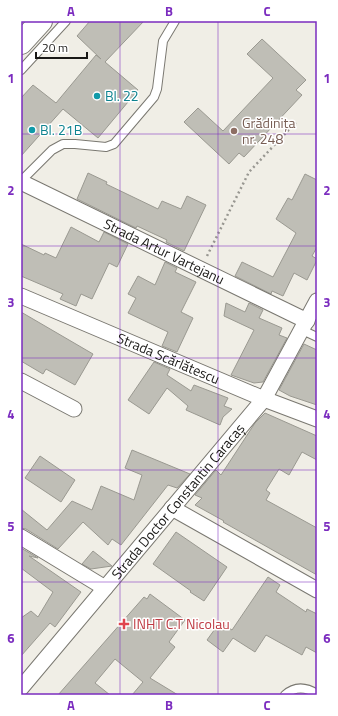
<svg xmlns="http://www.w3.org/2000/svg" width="338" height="716" font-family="'Titillium Web',sans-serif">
  <rect width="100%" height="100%" fill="#f0eee6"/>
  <!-- building -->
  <g fill="#bfbeb6" stroke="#9a9991">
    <path d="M90,21h54l-39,41 33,28 -40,48 -35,-29 -42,47v-58l12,-13 23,18 40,-48 5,4 -24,-23z"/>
    <path d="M262,39l44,41 -10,10 6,5 -58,62 -5,-4 -10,11 -45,-42 14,-14 25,23 50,-53 -26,-24z"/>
    <path d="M88,173l19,9 -1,2 52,25 4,-8 19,8 6,-13 19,9 -22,46 -18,-9 1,-2 -30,-14 -1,2 -59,-29z"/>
    <path d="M305,174l12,6v67l-5,9 5,3v1l-10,20 -13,-7 -11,23 -11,-5 -1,3 -36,-18 7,-14 31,15 23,-44 -20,-14 12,-21 4,2z"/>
    <path d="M71,227l28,15 5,-10 24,12 -11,23 -8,-4 -17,36 -11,-5 -5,12 -16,-7 3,-5 -42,-18v-32l23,11 1,-2 11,5z"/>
    <path d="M165,262l12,6 -2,4 21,10 -15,30 12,6 -16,34 -15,-6 6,-14 -40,-19 8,-15 -8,-4 10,-18 17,9z"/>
    <path d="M226,303l19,9 4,-9 14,7 -4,8 23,10 -3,7 8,3 -24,44 -9,1 -23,-8 23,-45 -30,-14z"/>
    <path d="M21,312l72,42 -18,31 -29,-16 -3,5 -22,-13z"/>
    <path d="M304,344l13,6v55l-27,-9 -11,-6z"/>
    <path d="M154,362l16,7 -3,6 24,16 3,-6 34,13 -4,8 8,3 -9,8 -3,8 -34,-15 2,-4 -21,-18 -18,26 -21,-14z"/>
    <path d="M265,413l52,23v24l-15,-8 -13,23 -10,-6 -13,21 4,3 -4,7 51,28v47l-94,-53 1,-1 -29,-16 7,-7 -7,-3 21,-25 5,5 34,-52z"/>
    <path d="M132,450l58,24 -13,14 -9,-3 -47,60 -9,-6 -4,6 -25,-23 -25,27 -32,-20 -5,-1v-19l26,21 25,-29 20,9 9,-24 33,14 8,-25 -17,-7z"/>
    <path d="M40,456l35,24 -14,22 -36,-24z"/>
    <path d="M176,532l51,35 -23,34 -14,-9 1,-1 -38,-27z"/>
    <path d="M21,548l17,10 -9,-2 52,36 -26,35 -5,-4 -29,33v-38l10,-7 7,6 15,-25 -32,-24z"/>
    <path d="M93,551l19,15 -21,3 -9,-5z"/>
    <path d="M268,577l12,8 -4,7 30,20 1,-3 10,5v39l-11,-6 -4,8 -36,-20 -11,17 -22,-14 -10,14 -16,-12 13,-18 12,8z"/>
    <path d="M150,594l35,26 -16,22 6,5 -25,31 28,17h-46l11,-13 -28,-23 -20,24 15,12h-52l86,-98 3,2z"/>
  </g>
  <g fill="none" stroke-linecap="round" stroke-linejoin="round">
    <!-- service casing -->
    <g stroke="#7a7871" stroke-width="10">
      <g id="service">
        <path d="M21,70l45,-49"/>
        <path d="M21,181l31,-31 11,-6h12l31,3 8,-3 40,-47 3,-8 6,-48 12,-20"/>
        <path d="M302,330l15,7"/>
        <path d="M285,695c10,-9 21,-8 32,-1"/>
      </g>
    </g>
    <!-- minor casing -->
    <g stroke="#7a7871" stroke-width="17">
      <g id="minor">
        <path id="s1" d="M21,182l286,139"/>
        <path id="s2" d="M21,296l243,103 53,20"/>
        <path d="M21,381l53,28"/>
        <path d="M172,508l145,82"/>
        <path d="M21,537l84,51"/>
        <path id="s3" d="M21,688l243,-289 53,-98"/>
      </g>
    </g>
    <!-- primary casing -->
    <g stroke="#7a7871" stroke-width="24">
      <path id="primary" d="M21,43l20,-22"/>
    </g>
    <!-- path -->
    <path stroke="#989791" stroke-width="2.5" stroke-dasharray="2 3" stroke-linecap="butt" d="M207,256l42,-84 48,-51"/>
    <!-- service -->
    <use href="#service" stroke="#fff" stroke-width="8"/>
    <!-- minor -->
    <use href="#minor" stroke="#fff" stroke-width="15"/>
    <!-- primary -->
    <use href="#primary" stroke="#fff" stroke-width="22"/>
  </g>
  <!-- grid -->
  <path fill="none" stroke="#7b2cbf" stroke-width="1" stroke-opacity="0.55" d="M120,21v674M218,21v674M21,134h296M21,246h296M21,358h296M21,470h296M21,582h296"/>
  <!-- markers -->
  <g fill="#0f9aa8" stroke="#fff" stroke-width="1.5">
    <circle cx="97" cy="96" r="4"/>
    <circle cx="32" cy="130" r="4"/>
  </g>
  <circle fill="#8d6e63" stroke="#fff" stroke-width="1.5" cx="234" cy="131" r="4"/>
  <path fill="#e0444e" stroke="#fff" stroke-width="1.5" d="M122 618h4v4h4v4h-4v4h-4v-4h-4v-4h4z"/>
  <g text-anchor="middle" stroke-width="3" stroke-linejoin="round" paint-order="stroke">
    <!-- culture labels -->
    <g font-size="14" fill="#0d838f" stroke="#fff" text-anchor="start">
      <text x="105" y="101">Bl. 22</text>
      <text x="40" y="135">Bl. 21B</text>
    </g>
    <!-- education labels -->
    <g font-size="14" fill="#785e54" stroke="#fff" text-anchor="start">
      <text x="242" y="128">Grădinița<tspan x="242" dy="16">nr. 248</tspan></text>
    </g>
    <!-- street labels -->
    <g font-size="14" fill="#191816" stroke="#fff">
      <text dy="5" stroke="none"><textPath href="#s1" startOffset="159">Strada Artur Vartejanu</textPath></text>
      <text dy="5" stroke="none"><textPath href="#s2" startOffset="160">Strada Scărlătescu</textPath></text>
      <text dy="5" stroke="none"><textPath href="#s3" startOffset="244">Strada Doctor Constantin Caracaș</textPath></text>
    </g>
    <!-- health labels -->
    <g font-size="14" fill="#be3a42" stroke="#fff" text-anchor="start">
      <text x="133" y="629">INHT C.T Nicolau</text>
    </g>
  </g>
  <!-- border -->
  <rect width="338" height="716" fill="none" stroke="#ffffff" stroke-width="44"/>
  <!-- scale -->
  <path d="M36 52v6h51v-6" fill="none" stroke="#191816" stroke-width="2"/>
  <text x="42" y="52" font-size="12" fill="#191816" stroke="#ffffff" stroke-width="3" paint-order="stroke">20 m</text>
  <rect x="22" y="22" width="294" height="672" fill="none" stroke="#7b2cbf" stroke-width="1.5"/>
  <g font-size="13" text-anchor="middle" font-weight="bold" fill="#7b2cbf">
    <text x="71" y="16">A</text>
    <text x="169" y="16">B</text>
    <text x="267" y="16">C</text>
    <text x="11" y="83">1</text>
    <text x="327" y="83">1</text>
    <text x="11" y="195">2</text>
    <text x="327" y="195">2</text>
    <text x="11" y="307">3</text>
    <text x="327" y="307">3</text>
    <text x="11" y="419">4</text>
    <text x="327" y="419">4</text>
    <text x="11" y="531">5</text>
    <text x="327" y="531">5</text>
    <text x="11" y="643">6</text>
    <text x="327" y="643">6</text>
    <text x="71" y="710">A</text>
    <text x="169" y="710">B</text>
    <text x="267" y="710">C</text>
  </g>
</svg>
